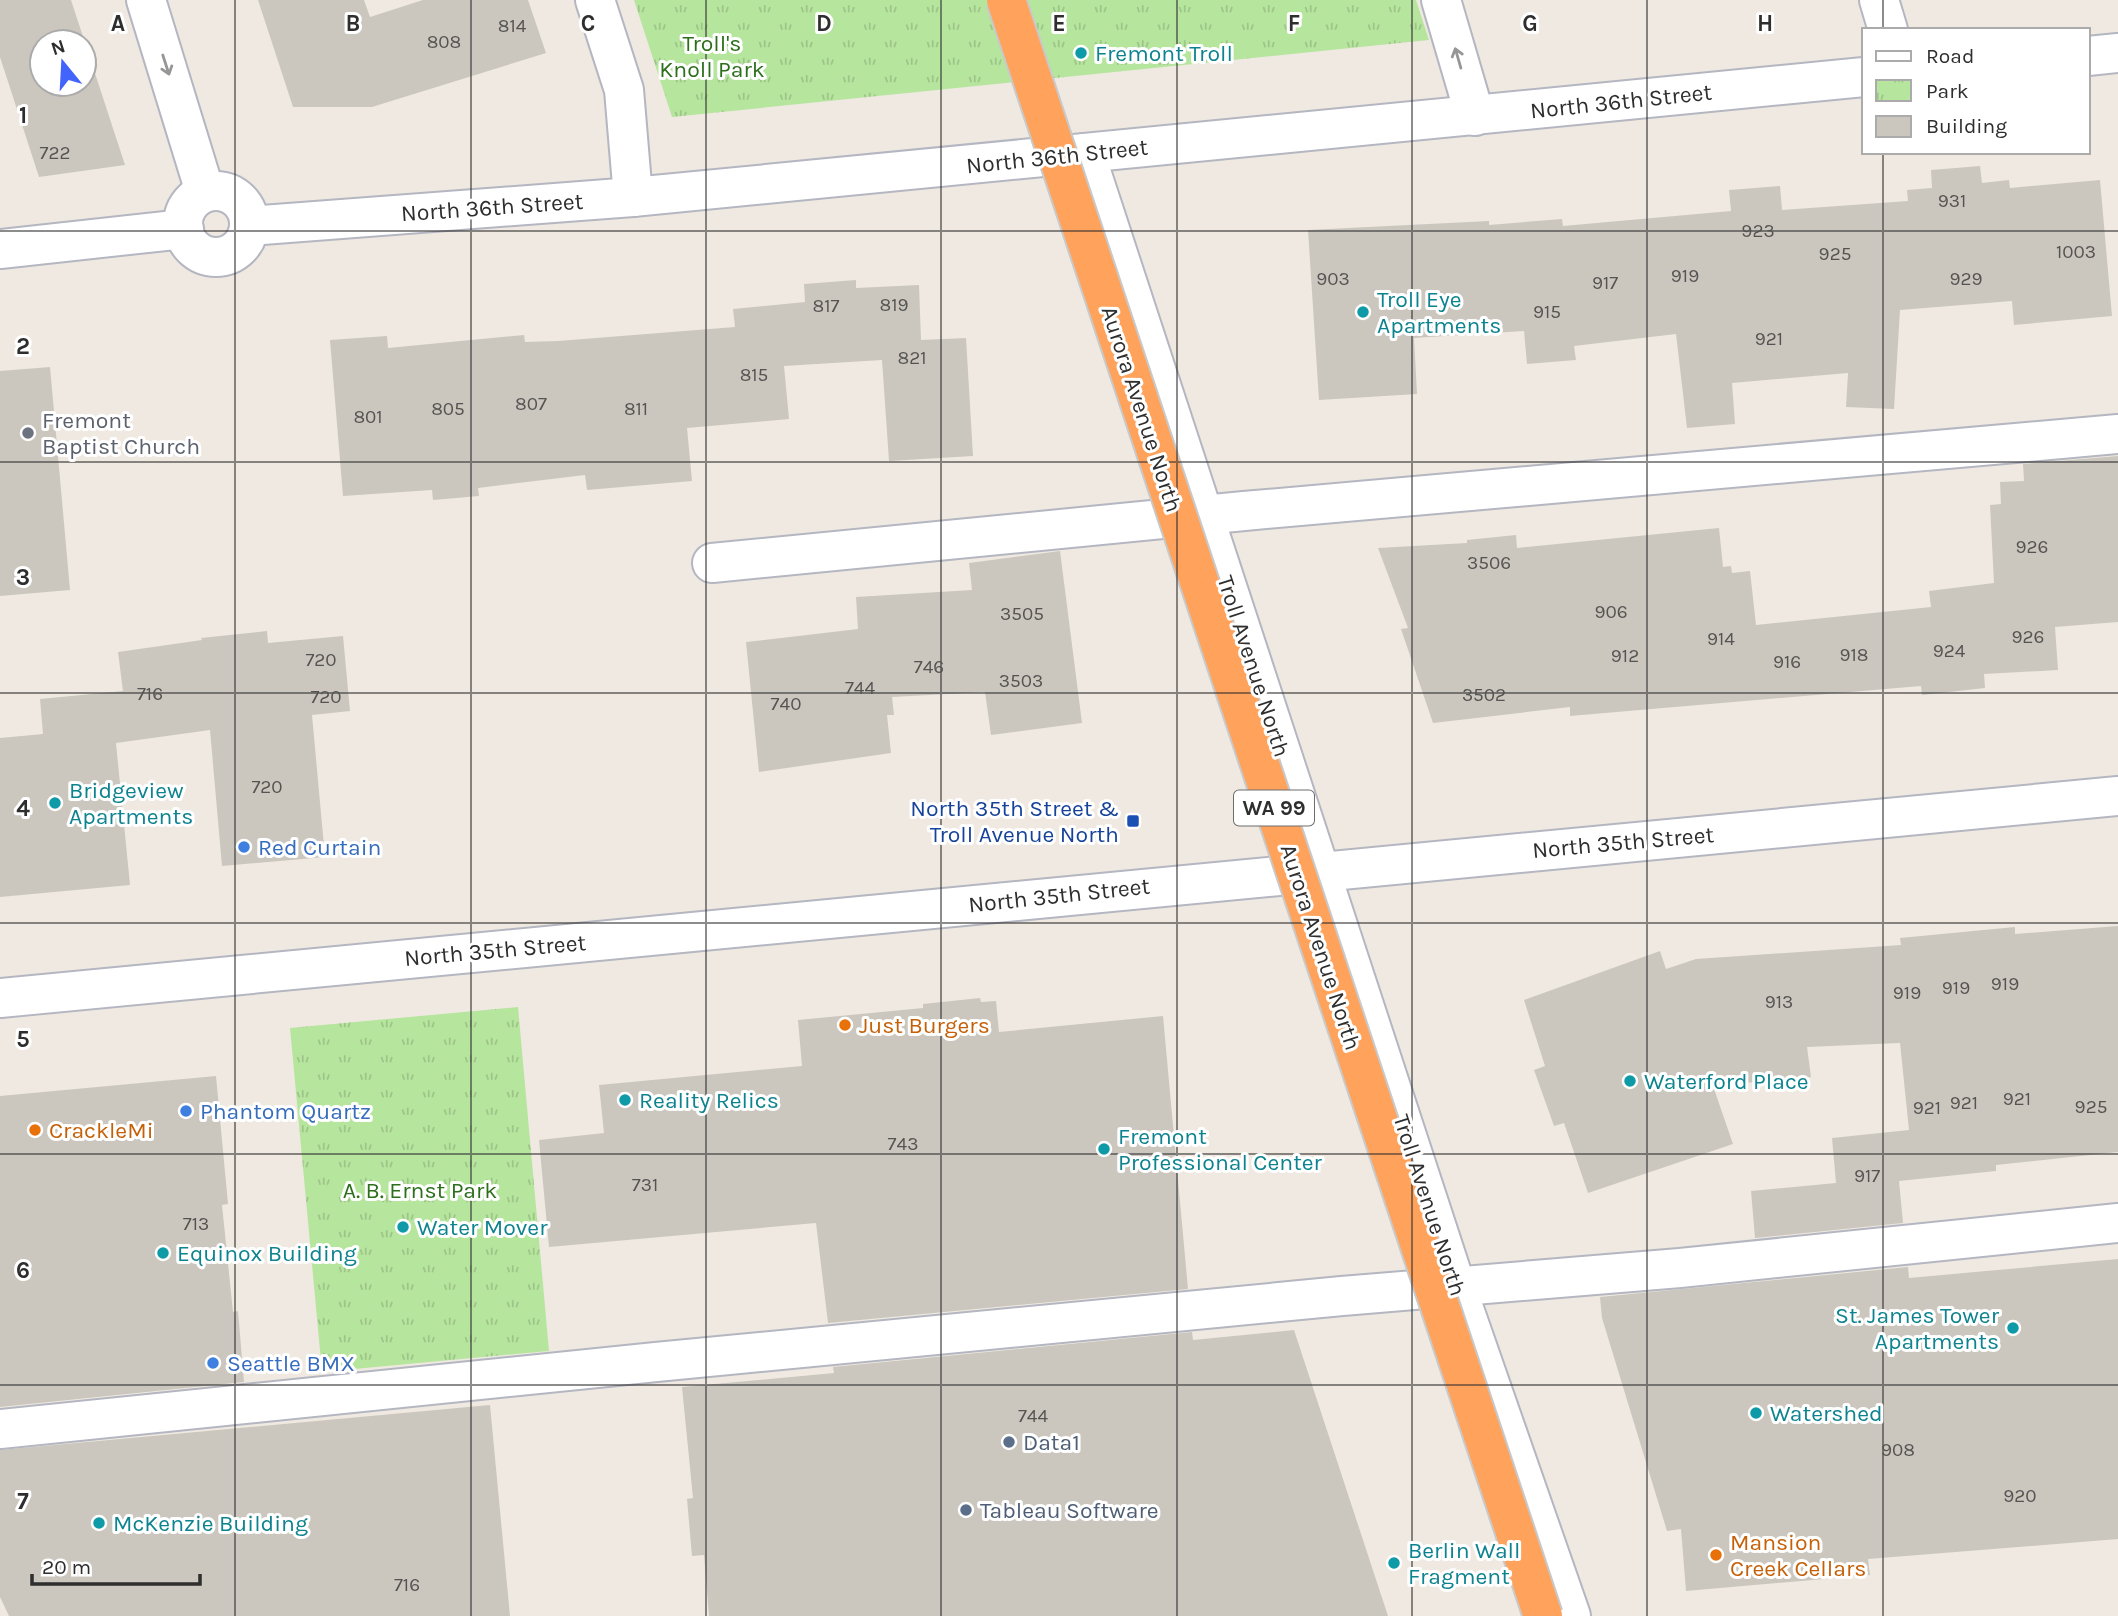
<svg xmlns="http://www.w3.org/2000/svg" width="2118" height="1616" font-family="Karla,sans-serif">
  <defs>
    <pattern id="park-tufts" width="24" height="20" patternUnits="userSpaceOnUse" patternTransform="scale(1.75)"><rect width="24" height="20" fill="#b6e59e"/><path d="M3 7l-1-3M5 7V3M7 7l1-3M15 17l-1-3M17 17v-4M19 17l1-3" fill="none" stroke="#9dc588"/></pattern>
  </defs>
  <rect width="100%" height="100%" fill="#efe9e1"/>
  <!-- park -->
  <g fill="url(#park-tufts)">
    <path d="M634,0h782l13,40 -757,77z"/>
    <path d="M518,1007l31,344 -227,21 -32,-344z"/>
  </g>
  <!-- building -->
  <g fill="#cbc7bf" fill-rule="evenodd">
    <path d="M0,0h71l54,165 -86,12 -39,-120zM42,42h42v42h-42z"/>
    <path d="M258,0h106l6,17 53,-17h105l18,53 -174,54h-79z"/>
    <path d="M1980,166l2,17 27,-3 1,8 90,-8 12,136 -98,9 -2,-24 -112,9 -6,99 -48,-2 2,-34 -116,10 3,41 -48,4 -11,-94 -102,12 2,14 -49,4 -3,-33 -110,7 3,56 -98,6 -11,-170 181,-9v4l73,-6 1,7 168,-15 -2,-21 51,-4 2,24 126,-9 -1,-11 25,-2 -1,-18z"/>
    <path d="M856,280v8l63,-3 2,55 45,-2 7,118 -84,5 -7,-101 -98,6 5,53 -102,9 5,53 -105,9 -2,-15 -107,13 1,8 -46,4 -1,-10 -89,6 -13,-156 57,-4 1,12 136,-13 1,7 33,-1 177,-14 -2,-18 72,-7 -1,-18z"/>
    <path d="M50,367l20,223 -70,6v-225z"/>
    <path d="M2118,456v166l-63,5 3,43 -74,4 1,14 -63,7 -1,-9 -351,30v-9l-137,16 -32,-94 7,-1 -30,-80 89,-5v-3l49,-5 1,13 202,-20 4,39 8,-1 1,7 18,-2 6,54 175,-18 -2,-16 65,-8 -4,-78 11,-1 -1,-22 24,-1 -1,-17z"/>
    <path d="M1060,551l22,172 -91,12 -6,-43 -93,5 2,18h-7l4,38 -132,19 -13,-130 112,-13 -2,-32 116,-7 -3,-27z"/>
    <path d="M267,631l1,12 75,-7 7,75 -38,4 13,142 -103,9 -12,-136 -94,13 14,142 -130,12v-159l43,-4 -3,-35 83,-8 -5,-39 84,-12 -1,-2z"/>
    <path d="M2118,926v226l-122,13v6l-97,10 4,42 -148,15 -4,-47 85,-8 -4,-45 77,-8 -9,-87 -93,4 4,30 -98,9 20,58 -145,49 -24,-70 -10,3 -20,-56 11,-4 -21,-66 136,-49 6,18 30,-10 205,-14 -1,-7 115,-11v7z"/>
    <path d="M980,998l1,4 15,-1 3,31 164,-16 25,273 -360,34 -12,-100 -267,24 -10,-107 65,-7 -5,-48 203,-19 -4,-46 125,-12v-4z"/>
    <path d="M216,1076l12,128 -6,1 11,107 5,-1 6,71 -244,25v-311z"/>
    <path d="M2118,1259v280l-250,20 2,16 -184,16 -5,-62 -14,2 -65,-213 -2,-21 308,-30 1,11z"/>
    <path d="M1294,1330l94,286h-679l-5,-61 -12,1 -5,-57 6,-1 -11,-111 152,-14 -1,-6 359,-35 1,8z"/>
    <path d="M490,1405l20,211h-501l-9,-19v-147z"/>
  </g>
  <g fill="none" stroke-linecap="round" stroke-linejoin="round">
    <!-- minor casing -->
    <g stroke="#b4b7c1" stroke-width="42">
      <g id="minor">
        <path d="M146,0l59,192"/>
        <path d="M595,0l29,90 9,107"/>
        <path d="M1441,0l34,116"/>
        <path d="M1879,0l9,30"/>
        <path d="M2088,56l30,-3"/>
        <path d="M1085,153l371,1133 115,330"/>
        <circle cx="216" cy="224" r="33"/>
        <path d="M249,226l384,-29 1231,-120"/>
        <path d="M0,249l184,-20"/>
        <path d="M712,563l532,-52 874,-77"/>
        <path d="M0,998l2118,-202"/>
        <path d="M0,1429l656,-67 686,-66 338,-28 438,-45"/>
      </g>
    </g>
    <!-- minor -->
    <use href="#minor" stroke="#fff" stroke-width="38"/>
    <!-- highway-bridge casing -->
    <g stroke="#c9c9c9" stroke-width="42" stroke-linecap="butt">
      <path id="highway-bridge" d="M1006,0l537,1616"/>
    </g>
    <!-- highway-bridge -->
    <use href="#highway-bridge" stroke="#ffa35c" stroke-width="38"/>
  </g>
  <!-- one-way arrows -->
  <defs><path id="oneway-shaft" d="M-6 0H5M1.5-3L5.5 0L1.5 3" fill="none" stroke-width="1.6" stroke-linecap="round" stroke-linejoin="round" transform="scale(1.75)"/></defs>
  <g stroke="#969696">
    <use href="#oneway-shaft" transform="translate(1458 58) rotate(-106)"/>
    <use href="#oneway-shaft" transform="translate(166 65) rotate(72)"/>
  </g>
  <!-- grid -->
  <path fill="none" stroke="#2e2e2e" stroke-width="2" stroke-opacity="0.55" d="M235,0v1616M471,0v1616M706,0v1616M941,0v1616M1177,0v1616M1412,0v1616M1647,0v1616M1883,0v30M1883,152v1464M0,231h2118M0,462h2118M0,693h2118M0,923h2118M0,1154h2118M0,1385h2118"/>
  <!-- markers -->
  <g fill="#0f9aa8" stroke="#fff" stroke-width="2.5">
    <circle cx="1081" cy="53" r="7"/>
    <circle cx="1363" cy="312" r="7"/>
    <circle cx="55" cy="803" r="7"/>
    <circle cx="1630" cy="1081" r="7"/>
    <circle cx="625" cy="1100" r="7"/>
    <circle cx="1104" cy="1149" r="7"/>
    <circle cx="403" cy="1227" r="7"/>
    <circle cx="163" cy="1253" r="7"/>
    <circle cx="2013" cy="1328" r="7"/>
    <circle cx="1756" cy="1413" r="7"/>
    <circle cx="99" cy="1523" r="7"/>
    <circle cx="1394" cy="1563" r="7"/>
  </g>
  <circle fill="#6b7280" stroke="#fff" stroke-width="2.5" cx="28" cy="433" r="7"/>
  <rect fill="#1a4fb4" stroke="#fff" stroke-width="2.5" x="1126" y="814" width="14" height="14" rx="3.5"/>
  <g fill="#3f7fe0" stroke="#fff" stroke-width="2.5">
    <circle cx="244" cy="847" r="7"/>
    <circle cx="186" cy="1111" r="7"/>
    <circle cx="213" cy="1363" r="7"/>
  </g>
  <g fill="#e8710a" stroke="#fff" stroke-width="2.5">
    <circle cx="845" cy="1025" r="7"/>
    <circle cx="35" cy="1130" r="7"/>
    <circle cx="1716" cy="1555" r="7"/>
  </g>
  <g fill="#5c6f8a" stroke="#fff" stroke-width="2.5">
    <circle cx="1009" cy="1442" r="7"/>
    <circle cx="966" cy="1510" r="7"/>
  </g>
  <g text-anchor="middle" stroke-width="6" stroke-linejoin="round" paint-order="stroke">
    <!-- number labels -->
    <g font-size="19" fill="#555452">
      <text x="512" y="32">814</text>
      <text x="444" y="48">808</text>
      <text x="55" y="159">722</text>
      <text x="1952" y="207">931</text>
      <text x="1758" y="237">923</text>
      <text x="2076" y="258">1003</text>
      <text x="1835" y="260">925</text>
      <text x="1685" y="282">919</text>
      <text x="1333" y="285">903</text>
      <text x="1966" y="285">929</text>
      <text x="1605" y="289">917</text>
      <text x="894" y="311">819</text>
      <text x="826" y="312">817</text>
      <text x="1547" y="318">915</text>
      <text x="1769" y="345">921</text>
      <text x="912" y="364">821</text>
      <text x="754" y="381">815</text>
      <text x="531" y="410">807</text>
      <text x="448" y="415">805</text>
      <text x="636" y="415">811</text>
      <text x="368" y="423">801</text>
      <text x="2032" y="553">926</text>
      <text x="1489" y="569">3506</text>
      <text x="1611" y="618">906</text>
      <text x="1022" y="620">3505</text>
      <text x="2028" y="643">926</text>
      <text x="1721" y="645">914</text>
      <text x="1949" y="657">924</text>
      <text x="1854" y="661">918</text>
      <text x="1625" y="662">912</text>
      <text x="321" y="666">720</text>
      <text x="1787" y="668">916</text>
      <text x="929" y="673">746</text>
      <text x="1021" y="687">3503</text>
      <text x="860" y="694">744</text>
      <text x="150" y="700">716</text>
      <text x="1484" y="701">3502</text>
      <text x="326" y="703">720</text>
      <text x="786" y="710">740</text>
      <text x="267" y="793">720</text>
      <text x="2005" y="990">919</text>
      <text x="1956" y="994">919</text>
      <text x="1907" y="999">919</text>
      <text x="1779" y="1008">913</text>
      <text x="2017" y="1105">921</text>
      <text x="1964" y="1109">921</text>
      <text x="2091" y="1113">925</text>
      <text x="1927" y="1114">921</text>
      <text x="903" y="1150">743</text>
      <text x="1867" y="1182">917</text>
      <text x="645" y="1191">731</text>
      <text x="196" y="1230">713</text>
      <text x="1033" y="1422">744</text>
      <text x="1898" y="1456">908</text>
      <text x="2020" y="1502">920</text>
      <text x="407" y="1591">716</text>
    </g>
    <!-- shield labels -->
    <rect fill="#fff" stroke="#6d6d6d" stroke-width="2" x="1234" y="790.5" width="80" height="35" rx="5"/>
    <g font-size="21" font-weight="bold" fill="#2e2e2e">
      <text x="1274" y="815">WA 99</text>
    </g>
    <!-- park labels -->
    <g font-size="23" fill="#2c6e1b" stroke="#fff">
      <text x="712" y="51">Troll's<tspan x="712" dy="26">Knoll Park</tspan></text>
      <text x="420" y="1198">A. B. Ernst Park</text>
    </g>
    <!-- culture labels -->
    <g font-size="23" fill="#0d838f" stroke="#fff" text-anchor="start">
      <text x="1095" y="61">Fremont Troll</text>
      <text x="1377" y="307">Troll Eye<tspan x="1377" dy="26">Apartments</tspan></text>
      <text x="69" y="798">Bridgeview<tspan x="69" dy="26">Apartments</tspan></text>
      <text x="1644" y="1089">Waterford Place</text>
      <text x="639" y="1108">Reality Relics</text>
      <text x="1118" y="1144">Fremont<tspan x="1118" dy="26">Professional Center</tspan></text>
      <text x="417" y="1235">Water Mover</text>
      <text x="177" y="1261">Equinox Building</text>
      <text x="1999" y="1323" text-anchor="end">St. James Tower<tspan x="1999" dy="26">Apartments</tspan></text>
      <text x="1770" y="1421">Watershed</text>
      <text x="113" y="1531">McKenzie Building</text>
      <text x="1408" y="1558">Berlin Wall<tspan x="1408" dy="26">Fragment</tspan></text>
    </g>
    <!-- street labels -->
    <g font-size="23" fill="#2e2e2e" stroke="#fff">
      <text transform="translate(1621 101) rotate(-6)" y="8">North 36th Street</text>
      <text transform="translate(1057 156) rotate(-6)" y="8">North 36th Street</text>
      <text transform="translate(492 207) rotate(-4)" y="8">North 36th Street</text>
      <text transform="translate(1142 409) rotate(72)" y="8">Aurora Avenue North</text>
      <text transform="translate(1254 666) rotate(72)" y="8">Troll Avenue North</text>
      <text transform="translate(1623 842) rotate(-5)" y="8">North 35th Street</text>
      <text transform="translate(1059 895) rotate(-6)" y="8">North 35th Street</text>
      <text transform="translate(1321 947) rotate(72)" y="8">Aurora Avenue North</text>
      <text transform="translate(495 950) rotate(-5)" y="8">North 35th Street</text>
      <text transform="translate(1430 1205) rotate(72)" y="8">Troll Avenue North</text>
    </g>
    <!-- worship labels -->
    <g font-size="23" fill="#5b616d" stroke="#fff" text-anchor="start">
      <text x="42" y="428">Fremont<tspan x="42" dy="26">Baptist Church</tspan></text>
    </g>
    <!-- transit labels -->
    <g font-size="23" fill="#164399" stroke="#fff" text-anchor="end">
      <text x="1119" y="816">North 35th Street &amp;<tspan x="1119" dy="26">Troll Avenue North</tspan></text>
    </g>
    <!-- shop labels -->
    <g font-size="23" fill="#366cbe" stroke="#fff" text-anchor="start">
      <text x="258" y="855">Red Curtain</text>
      <text x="200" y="1119">Phantom Quartz</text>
      <text x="227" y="1371">Seattle BMX</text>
    </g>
    <!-- food labels -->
    <g font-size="23" fill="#c56008" stroke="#fff" text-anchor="start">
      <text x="859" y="1033">Just Burgers</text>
      <text x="49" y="1138">CrackleMi</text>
      <text x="1730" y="1550">Mansion<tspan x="1730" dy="26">Creek Cellars</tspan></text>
    </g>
    <!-- service labels -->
    <g font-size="23" fill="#4e5e75" stroke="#fff" text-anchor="start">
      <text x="1023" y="1450">Data1</text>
      <text x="980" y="1518">Tableau Software</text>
    </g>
  </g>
  <g font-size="23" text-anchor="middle" font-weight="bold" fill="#2e2e2e" stroke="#fff" stroke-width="6" stroke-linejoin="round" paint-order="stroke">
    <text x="118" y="31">A</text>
    <text x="353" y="31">B</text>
    <text x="588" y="31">C</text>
    <text x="824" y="31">D</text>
    <text x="1059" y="31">E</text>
    <text x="1294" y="31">F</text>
    <text x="1530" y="31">G</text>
    <text x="1765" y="31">H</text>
    <text x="23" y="123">1</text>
    <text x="23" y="354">2</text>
    <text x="23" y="585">3</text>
    <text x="23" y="816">4</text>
    <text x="23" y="1047">5</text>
    <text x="23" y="1278">6</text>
    <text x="23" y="1509">7</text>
  </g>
  <!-- legend -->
  <rect x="1862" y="28" width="228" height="126" fill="#ffffff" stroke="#ababab" stroke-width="2"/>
  <rect x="1876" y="51" width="35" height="10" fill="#ffffff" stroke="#ababab" stroke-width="2"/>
  <text x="1926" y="63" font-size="21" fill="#2e2e2e">Road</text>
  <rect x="1876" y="80" width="35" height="21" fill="url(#park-tufts)" stroke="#ababab" stroke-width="2"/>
  <text x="1926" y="98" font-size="21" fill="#2e2e2e">Park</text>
  <rect x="1876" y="116" width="35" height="21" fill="#cbc7bf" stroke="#ababab" stroke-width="2"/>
  <text x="1926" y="133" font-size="21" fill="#2e2e2e">Building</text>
  <!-- north arrow -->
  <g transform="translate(63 63) rotate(342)"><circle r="33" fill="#ffffff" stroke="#ababab" stroke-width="2"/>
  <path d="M0-5L12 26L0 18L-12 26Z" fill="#4264fb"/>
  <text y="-10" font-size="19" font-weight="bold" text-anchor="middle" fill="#2e2e2e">N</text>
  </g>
  <!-- scale -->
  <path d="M32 1574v10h168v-10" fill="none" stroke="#2e2e2e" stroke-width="3.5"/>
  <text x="42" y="1574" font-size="21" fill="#2e2e2e" stroke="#ffffff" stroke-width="5" paint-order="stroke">20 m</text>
</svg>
